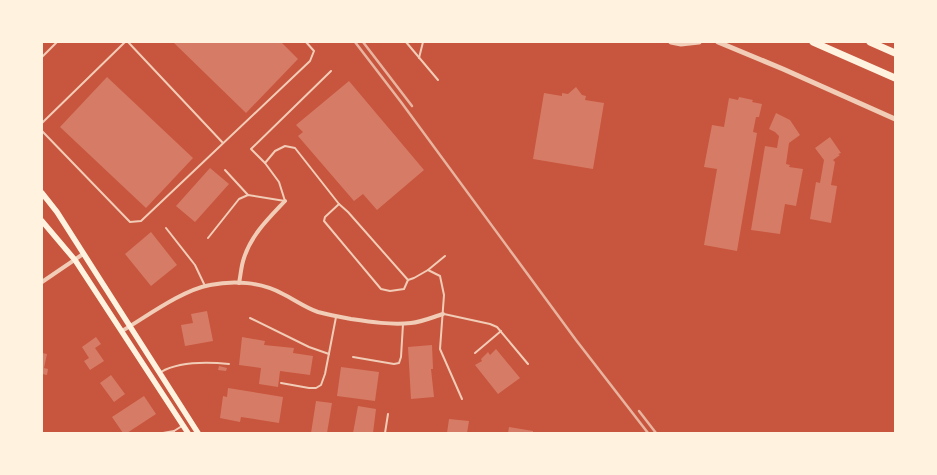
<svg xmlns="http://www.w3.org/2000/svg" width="937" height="475" font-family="Montserrat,sans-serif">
  <rect width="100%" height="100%" fill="#c8553d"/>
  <!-- building -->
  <g fill="#d67c66">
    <path d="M173,42h108l17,17 -52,54z"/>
    <path d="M107,77l86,81 -47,50 -86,-81z"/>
    <path d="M349,81l75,89 -47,40 -14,-16 -9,7 -56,-65 5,-4 -7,-7z"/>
    <path d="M576,87l6,8 4,1 -1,4 19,3 -11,66 -60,-10 11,-66 18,3v-3l6,1z"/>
    <path d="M739,97l14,3 -1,2 10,2 -3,13h-3l-3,15 4,1 -20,118 -33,-6 13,-76 -13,-2 8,-42 12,2 5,-29 9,2z"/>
    <path d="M776,113l14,7 10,15 -11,8 -3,21 4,1 -1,2 14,2 -7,37 -11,-2 -5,30 -29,-4 14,-84 12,2 2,-12 -4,-4 -6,-3z"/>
    <path d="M830,137l11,16 -3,1 2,1 -7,5 2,2 -4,23 6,1 -6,37 -21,-4 6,-37 4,1 4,-23 -9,-12z"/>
    <path d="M210,168l19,16 -34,38 -19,-16z"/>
    <path d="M151,232l26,33 -26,21 -26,-32z"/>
    <path d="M207,311l6,30 -28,5 -4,-21 12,-2 -2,-9z"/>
    <path d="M96,337l5,7 -6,4 9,13 -14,9 -6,-9 5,-3 -7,-11z"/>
    <path d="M242,337l23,4 -1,4 30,3 -1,5 20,3 -3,19 -30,-4 -2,16 -19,-3 2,-16 -22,-3z"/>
    <path d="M432,345l1,24h-2l3,28 -23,2 -3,-52z"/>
    <path d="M496,349l24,29 -22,16 -23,-29 7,-4 -1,-2 7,-7 2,3z"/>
    <path d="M42,353l5,1 -3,14 4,1 -1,6 -5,-1z"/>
    <path d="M219,366l8,2 -1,3 -8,-1z"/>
    <path d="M341,367l38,5 -4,29 -38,-5z"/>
    <path d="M111,375l14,19 -11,8 -14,-19z"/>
    <path d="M228,388l55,9 -4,26 -38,-6 -1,5 -20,-4 3,-22 4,1z"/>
    <path d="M144,396l12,18 -29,19h-4l-11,-16z"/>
    <path d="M316,401l16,2 -5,30h-16z"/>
    <path d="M358,406l18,3 -3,24h-20z"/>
    <path d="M449,419l20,2 -2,12h-20z"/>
    <path d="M509,427l24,4v2h-25z"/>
  </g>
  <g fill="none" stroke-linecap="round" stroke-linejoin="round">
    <!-- service -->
    <g stroke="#f1ccb7" stroke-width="2">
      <path d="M128,42l95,101"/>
      <path d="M406,42l32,38"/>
      <path d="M42,57l15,-15"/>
      <path d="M419,58l4,-16"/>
      <path d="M42,123l83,-81"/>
      <path d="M42,131l88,91 11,-1 169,-160 4,-10 -8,-9"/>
      <path d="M265,163l-14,-14 80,-78"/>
      <path d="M225,170l23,25"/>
      <path d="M339,204l-14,13 -1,4 57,68 9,2 14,-2 4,-9"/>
      <path d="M166,228l29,37 10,21"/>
      <path d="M208,238l31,-39 9,-4 37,6 -6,-19 -14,-19 10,-12 10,-5 10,2 44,56 9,8 60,68 6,-2 14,-8 12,6 4,19 -4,54 22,50"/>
      <path d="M428,270l17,-14"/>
      <path d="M444,314l46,10 7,3 31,37"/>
      <path d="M250,318l59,29 20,7"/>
      <path d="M475,353l26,-22"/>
      <path d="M353,357l41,7 5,-1 2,-6 2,-33"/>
      <path d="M161,372c19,-11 47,-10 68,-8"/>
      <path d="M281,383l28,5h7l5,-3 4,-11 11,-57"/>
      <path d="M174,431l8,-5"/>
      <path d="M163,433l11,-2v2"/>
      <path d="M385,433l3,-19"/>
    </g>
    <!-- minor -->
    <g stroke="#f1ccb7" stroke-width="4">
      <path d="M42,282l41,-28"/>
      <path d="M239,283c2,-9 2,-17 5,-25 7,-23 25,-40 41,-57"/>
      <path d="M122,331c24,-14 60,-41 88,-46 24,-5 51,-3 73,9 12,6 23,14 35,18 11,3 22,5 33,7 20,3 40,6 60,4 11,-1 22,-6 32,-9"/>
    </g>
    <!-- tertiary -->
    <g stroke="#f1ccb7" stroke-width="5">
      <path d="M671,42l10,2 18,-2"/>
      <path d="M718,42l65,27 112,50"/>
    </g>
    <!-- secondary -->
    <g stroke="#fff3e0" stroke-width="5.5">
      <path d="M42,193l15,19 141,221"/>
      <path d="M42,221l33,39 113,173"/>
    </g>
    <!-- motorway -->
    <g stroke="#fff3e0" stroke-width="7">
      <path d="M813,42l82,36"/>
      <path d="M870,42l25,11"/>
    </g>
    <!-- rail -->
    <g stroke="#e9b49f" stroke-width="2.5">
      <path d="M355,42l46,60 175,238 72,93"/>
      <path d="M363,42l49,64"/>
      <path d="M639,411l17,22"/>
    </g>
  </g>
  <!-- border -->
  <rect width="937" height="475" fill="none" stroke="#fff3e0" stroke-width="86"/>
</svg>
